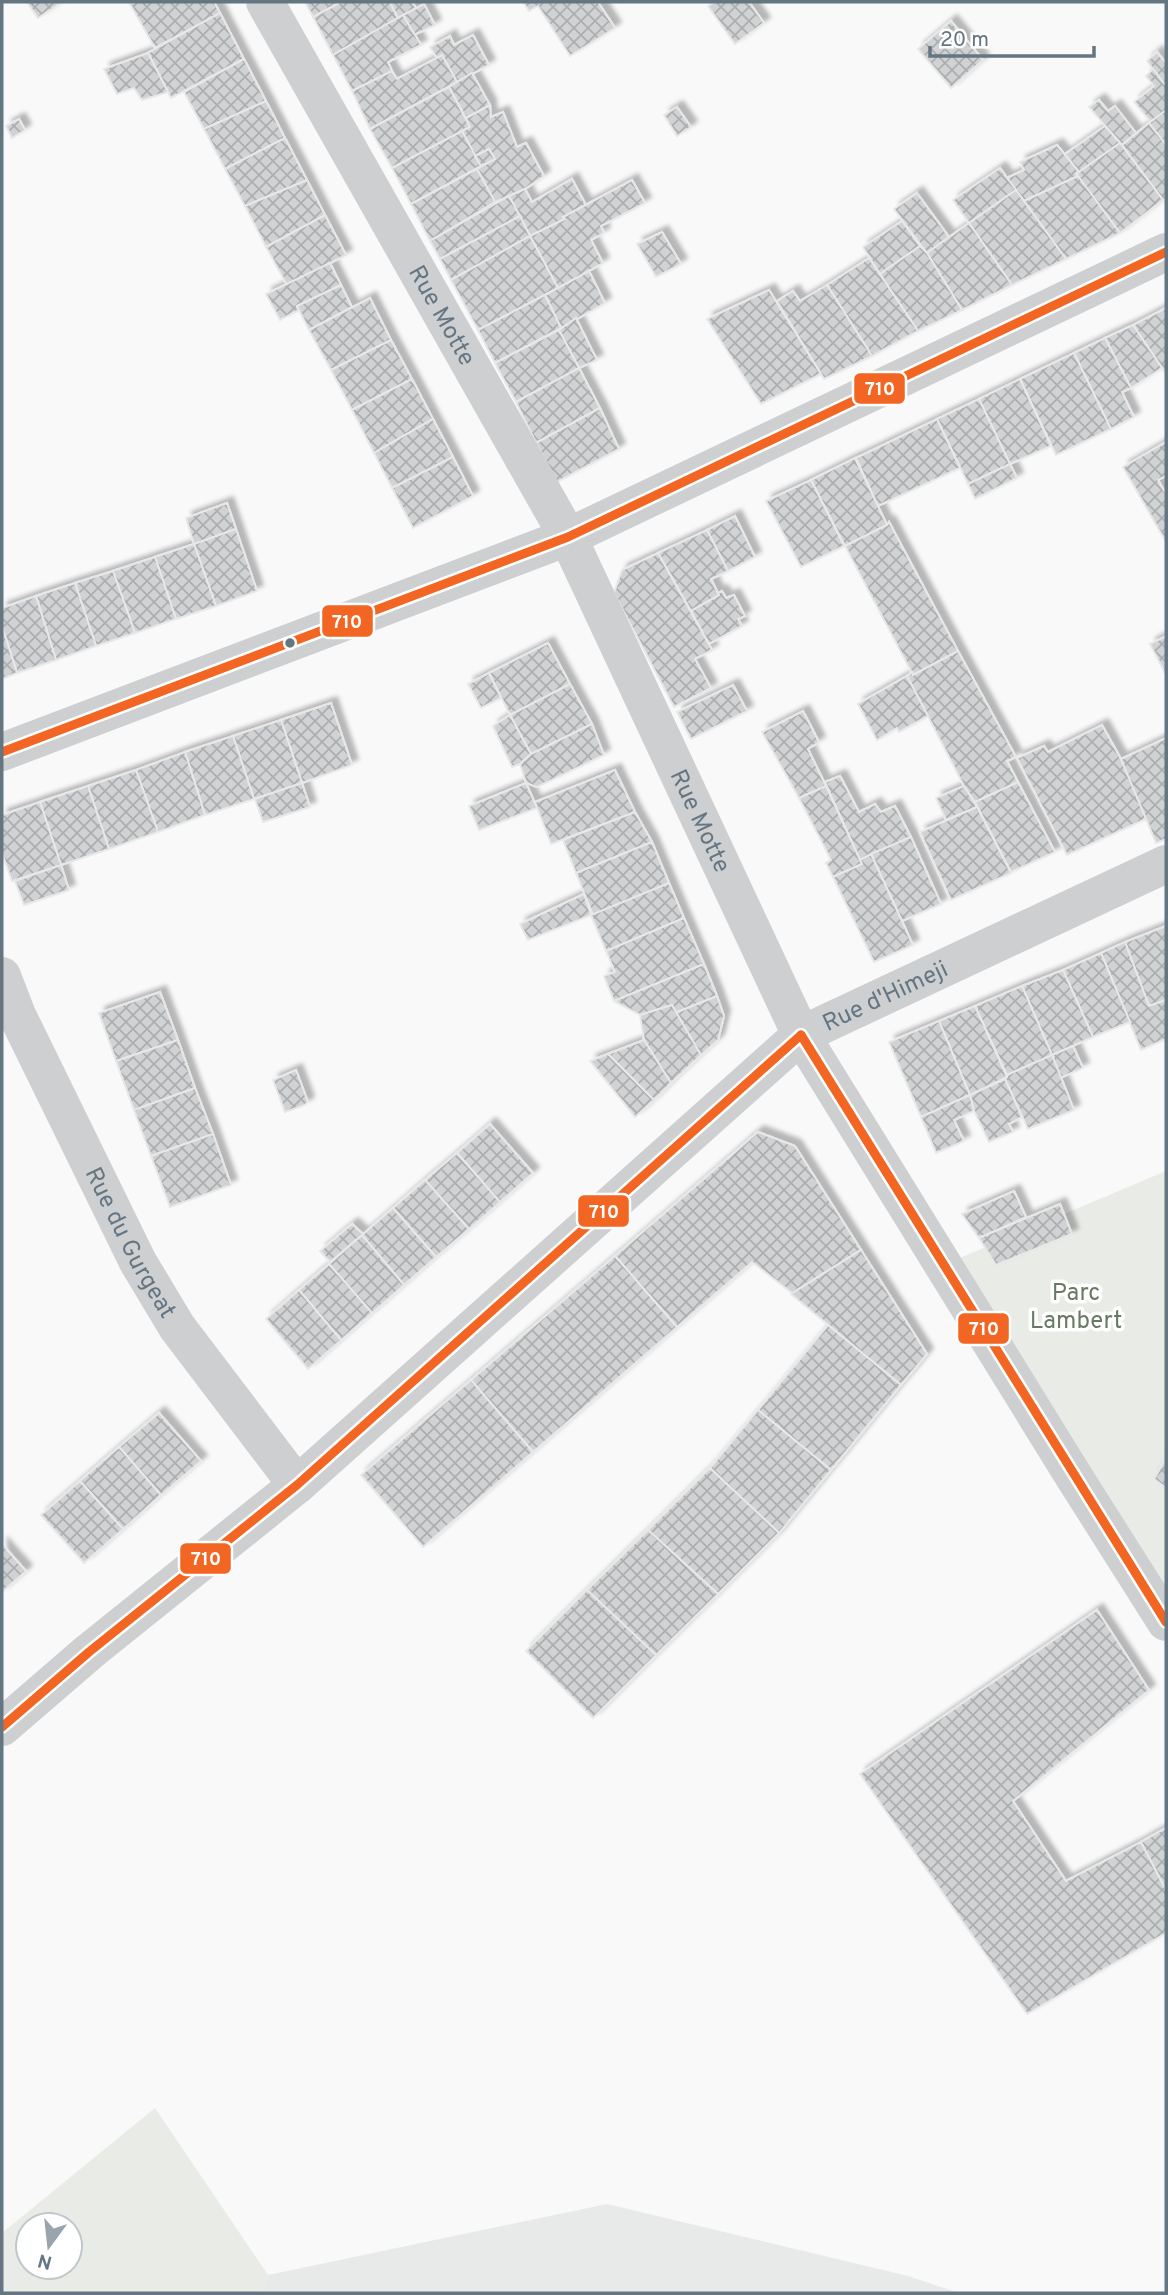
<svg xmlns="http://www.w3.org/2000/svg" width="1168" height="2295" font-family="Overpass,sans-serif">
  <defs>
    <pattern id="building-cross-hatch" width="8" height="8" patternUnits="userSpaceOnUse" patternTransform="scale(1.75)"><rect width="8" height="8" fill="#d0d2d3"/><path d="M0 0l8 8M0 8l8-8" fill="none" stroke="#acafb1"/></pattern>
    <filter id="shadow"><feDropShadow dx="6" dy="-6" stdDeviation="2" flood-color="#0004"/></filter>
  </defs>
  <rect width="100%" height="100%" fill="#f9f9f9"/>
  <!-- built -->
  <path fill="#e8e9e9" d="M607,2204l301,72 51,17h-697l6,-18z"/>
  <!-- green -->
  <g fill="#e8ebe6" fill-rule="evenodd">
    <path d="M1166,1171v448l-223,-354z"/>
    <path d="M155,2108l113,167 -6,18h-260v-60zM28,2225h42v42h-42z"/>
  </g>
  <!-- building -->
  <g fill="url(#building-cross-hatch)" stroke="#e8e8e8" stroke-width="2" filter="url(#shadow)">
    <path d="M27,2h35l-24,16z"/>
    <path d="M135,2h79l6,11 -65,35 -25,-44z"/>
    <path d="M305,2h36l-28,15z"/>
    <path d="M341,2h49l8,16 -65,37 -20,-38z"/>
    <path d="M390,2h22l4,6 -18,10z"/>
    <path d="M523,2h75l17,26 -45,28 -32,-50 -9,5z"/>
    <path d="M715,2h34l15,21 -29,21 -27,-38z"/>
    <path d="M424,4l11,21 -21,10 -11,-20z"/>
    <path d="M220,13l24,46 -73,39 -23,-45z"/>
    <path d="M403,15l18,30 -33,17 4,9 -40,20 -19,-36z"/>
    <path d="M951,21l32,39 -32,28 -33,-39z"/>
    <path d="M473,35l16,30 -32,17 -15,-27 -5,3 -7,-11 20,-11 4,9z"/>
    <path d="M1157,52l9,11v23l-19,-25z"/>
    <path d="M148,53l20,39 -26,8 -8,-12 -17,6 -13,-25z"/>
    <path d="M442,55l15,27 -87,47 -18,-38 40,-20 5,8z"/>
    <path d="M244,59l22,42 -62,28 -20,-37z"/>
    <path d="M1153,69l13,17v24l-15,12 -17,-20 20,-16 -8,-10z"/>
    <path d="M472,73l18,32 -24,13 -17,-31z"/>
    <path d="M449,87l21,40 -78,41 -22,-39z"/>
    <path d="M1099,100l9,11 7,-5 21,27 -14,12 -33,-38z"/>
    <path d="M266,101l19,37 -60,31 -21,-40z"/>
    <path d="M490,105l1,12 12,-5 14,35 9,-4 18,33 -19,13 -30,13 -18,-33 18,-10 -6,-10 -14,7 -13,-25 8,-4 -4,-9z"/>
    <path d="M677,107l14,20 -14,9 -13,-21z"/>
    <path d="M1166,110v35l-17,-22z"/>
    <path d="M19,119l6,11 -13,8 -6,-12z"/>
    <path d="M1149,123l17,22v53l-3,2 -41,-55z"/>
    <path d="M1105,126l15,17 -41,29 -14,-18z"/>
    <path d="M462,131l19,35 -70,38 -19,-36z"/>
    <path d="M285,138l22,42 -62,26 -20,-37z"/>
    <path d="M1120,143l43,57 -43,33 -44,-59z"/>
    <path d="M1057,145l22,27 -3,2 2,2 -54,25 -17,-23 17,-8 -4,-8z"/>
    <path d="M489,149l6,10 -14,7 -6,-10z"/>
    <path d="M1000,168l16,22 -47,33 -16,-23z"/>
    <path d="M477,169l18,33 -65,39 -19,-37z"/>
    <path d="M1078,176l42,57 -54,26 -42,-58z"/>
    <path d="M572,179l14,26 -23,12 2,2 -35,17 -21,-40 16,-7 7,13z"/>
    <path d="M307,180l18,35 -59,32 -21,-41z"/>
    <path d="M632,180l13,23 -44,23 3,7 -13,7 12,23 -45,25 -28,-52 35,-17 -2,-2z"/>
    <path d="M1016,190l50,69 -54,26 -43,-62z"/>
    <path d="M917,193l32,44 -22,16 -33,-44z"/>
    <path d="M509,196l11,20 -80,43 -10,-18z"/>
    <path d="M325,215l21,40 -59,30 -21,-38z"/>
    <path d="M520,216l10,20 -79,44 -11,-21z"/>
    <path d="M902,221l18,25 -40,28 -17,-27z"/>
    <path d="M969,223l43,62 -50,25 -35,-57z"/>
    <path d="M662,232l19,32 -25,13 -19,-33z"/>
    <path d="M530,236l28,52 -80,42 -27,-50z"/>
    <path d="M920,246l7,7 35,57 -44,21 -38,-57z"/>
    <path d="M869,258l49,73 -46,25 -45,-71z"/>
    <path d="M330,263l11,22 -44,21 2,4 -19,10 -14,-26z"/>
    <path d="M589,271l16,32 -44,25 -16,-33z"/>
    <path d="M341,285l11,22 -43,23 -12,-24z"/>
    <path d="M827,285l45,71 -48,23 -47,-78 16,-10 7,10z"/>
    <path d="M769,290l52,84 -60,30 -54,-85z"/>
    <path d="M545,295l16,33 -66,35 -17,-33z"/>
    <path d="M370,298l21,42 -60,30 -22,-40z"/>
    <path d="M1166,308v66l-33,-49z"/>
    <path d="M576,318l21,42 -18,8 -20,-38z"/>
    <path d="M1133,325l29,43 -31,20 -26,-50z"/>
    <path d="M559,330l20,38 -63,34 -21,-39z"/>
    <path d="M1105,338l26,50 -9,4 12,25 -23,12 -37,-76z"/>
    <path d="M391,340l21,39 -60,31 -21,-40z"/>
    <path d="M1074,353l37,76 -55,26 -36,-76z"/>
    <path d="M579,368l21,40 -64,35 -20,-41z"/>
    <path d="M412,379l21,40 -59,34 -22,-43z"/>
    <path d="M1020,379l31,67 -41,18 -31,-65z"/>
    <path d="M979,399l31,65 -42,20 -31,-65z"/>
    <path d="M600,408l19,41 -62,33 -21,-39z"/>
    <path d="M433,419l20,38 -61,31 -18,-35z"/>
    <path d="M937,419l23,49 -82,38 -22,-48z"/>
    <path d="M1166,442v34l-8,4 8,14v48l-43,-75z"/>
    <path d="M453,457l20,39 -60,32 -21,-40z"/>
    <path d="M855,458l32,67 -42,21 -34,-66z"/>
    <path d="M1010,464l7,14 -42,21 -7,-15z"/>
    <path d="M811,480l33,66 -43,21 -35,-66z"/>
    <path d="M227,503l9,26 -42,15 -8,-26z"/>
    <path d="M735,516l20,41 -27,14 -21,-41z"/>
    <path d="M889,522l69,129 -45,24 -68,-129 42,-21z"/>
    <path d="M236,529l21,62 -41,15 -22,-62z"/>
    <path d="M707,530l21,41 -17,8 8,16 -28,16 -33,-58z"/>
    <path d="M194,544l22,62 -40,13 -21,-62z"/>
    <path d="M658,553l54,97 -17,9 16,29 -37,19 -60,-114 8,-23z"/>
    <path d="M155,557l21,62 -41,14 -22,-62z"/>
    <path d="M113,571l22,62 -39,13 -21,-63z"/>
    <path d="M75,583l21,63 -40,14 -20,-64z"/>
    <path d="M722,591l4,7 8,-3 11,21 -7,3 4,7 -33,18 -18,-33 28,-16 -1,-2z"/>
    <path d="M36,596l20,64 -39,13 -15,-47v-18z"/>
    <path d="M2,626l15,47 -15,6z"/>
    <path d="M1166,636v39l-16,-31z"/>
    <path d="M548,643l22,41 -60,31 -21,-42z"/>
    <path d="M958,651l58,106 -9,4 11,21 -43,20 -11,-16 -57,-110 5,-4 1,3z"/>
    <path d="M489,673l12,25 -20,10 -13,-24z"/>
    <path d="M907,676l21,40 -29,16 -2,-4 -20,12 -19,-36z"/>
    <path d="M570,684l22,40 -61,30 -21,-39z"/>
    <path d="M733,685l14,26 -56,28 -14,-27z"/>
    <path d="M331,703l21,62 -50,18 -21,-63z"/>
    <path d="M803,711l16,31 -11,7 18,37 -27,12 -37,-66z"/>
    <path d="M510,715l21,39 -11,10 -8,3 -19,-41z"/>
    <path d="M281,720l21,63 -48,16 -21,-63z"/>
    <path d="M592,724l12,31 -67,32 -11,-4 -6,-19 11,-10z"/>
    <path d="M1102,725l19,34 27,59 -81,37 -50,-97 27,-12 4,6z"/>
    <path d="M233,736l21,63 -49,16 -20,-63z"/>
    <path d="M1166,738v101l-10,4 -35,-84z"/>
    <path d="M185,752l20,63 -47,17 -22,-62z"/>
    <path d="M136,770l22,62 -49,17 -21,-63z"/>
    <path d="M615,770l20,42 -84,32 -16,-42z"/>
    <path d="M840,776l19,36 16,-8 6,8 14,-6 16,31 -51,23 -35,-78z"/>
    <path d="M1018,782l37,70 -44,20 -36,-70z"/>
    <path d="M302,783l8,24 -47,15 -8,-23z"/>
    <path d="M526,783l11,25 -58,22 -10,-24z"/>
    <path d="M88,786l21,63 -48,16 -21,-63z"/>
    <path d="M826,786l36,78 -29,13 -7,-14 5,-3 -32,-62z"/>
    <path d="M964,786l13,21 -31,13 -10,-22z"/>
    <path d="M40,802l21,63 -49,16 -10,-28v-38z"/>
    <path d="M977,807l34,66 -60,27 -31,-68z"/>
    <path d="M635,812l17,30 -76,31 -13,-33z"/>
    <path d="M911,837l30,67 -39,17 -31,-67z"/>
    <path d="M652,842l17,41 -76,32 -17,-42z"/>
    <path d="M871,854l42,91 -39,17 -41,-85 29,-13 -2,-4z"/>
    <path d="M61,865l8,25 -45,15 -9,-24z"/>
    <path d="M669,883l15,35 -78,33 -15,-36z"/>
    <path d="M584,894l7,21 -63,25 -8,-16z"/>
    <path d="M684,918l20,46 -90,37 -10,-25 11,-4 -9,-21z"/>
    <path d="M1166,926v74l-17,6 -24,-64z"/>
    <path d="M1125,942l24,64 17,-6v39l-25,11 -40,-97z"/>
    <path d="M1101,953l29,69 -37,15 -30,-67z"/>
    <path d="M704,964l13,32 -42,17 -3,-8 -32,10 -26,-14z"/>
    <path d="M1063,970l30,67 -41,18 -30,-69z"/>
    <path d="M1022,986l30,69 -45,20 -32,-69z"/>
    <path d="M160,992l18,48 -62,21 -17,-48z"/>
    <path d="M717,996l7,20 -6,24 -17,15 -26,-42z"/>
    <path d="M672,1005l29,50 -30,28 -27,-43 -4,-25z"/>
    <path d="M975,1006l32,71 -37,18 -31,-74z"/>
    <path d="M939,1021l31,74 -49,22 -32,-75z"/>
    <path d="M178,1040l17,48 -61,22 -18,-49z"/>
    <path d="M644,1040l27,43 -17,17 -46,-46z"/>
    <path d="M1073,1046l10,22 -23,10 -8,-23z"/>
    <path d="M608,1054l46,46 -19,17 -45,-56z"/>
    <path d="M1052,1055l22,55 -46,19 -23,-50 2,-2v-2z"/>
    <path d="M296,1070l12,32 -3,3 -20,7 -12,-32z"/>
    <path d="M1005,1079l17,38 -13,7 4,8 -24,10 -15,-31 -4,-16z"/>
    <path d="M195,1088l18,46 -62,22 -17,-46z"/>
    <path d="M970,1095l4,16 -20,9 10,21 -28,12 -15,-36z"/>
    <path d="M490,1124l43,49 -33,29 -43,-49z"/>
    <path d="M758,1132l37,14 66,104 -69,43 -40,-31 -75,65 -62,-71z"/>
    <path d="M213,1134l18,51 -61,22 -19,-51z"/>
    <path d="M457,1153l43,49 -31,27 -44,-49z"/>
    <path d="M425,1180l44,49 -33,28 -43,-49z"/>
    <path d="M1014,1191l12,26 -47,21 -17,-24z"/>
    <path d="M1060,1204l12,30 -76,31 -17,-27z"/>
    <path d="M393,1208l43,49 -32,28 -42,-50z"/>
    <path d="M352,1224l11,10 -33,28 -10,-11z"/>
    <path d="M362,1235l42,50 -32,28 -43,-49z"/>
    <path d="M861,1250l66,104 -26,31 -110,-91z"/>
    <path d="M615,1256l62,71 -144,125 -62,-72z"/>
    <path d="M329,1264l43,49 -31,27 -42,-50z"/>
    <path d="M299,1290l42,50 -33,29 -42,-50z"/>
    <path d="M828,1325l73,60 -70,85 -73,-60z"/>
    <path d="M471,1380l62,72 -110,95 -62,-72z"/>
    <path d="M758,1410l73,60 -52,63 -69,-65z"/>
    <path d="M159,1413l42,48 -40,34 -42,-48z"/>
    <path d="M119,1447l42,48 -38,34 -43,-48z"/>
    <path d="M1166,1458v30l-12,-9z"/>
    <path d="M710,1468l69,65 -61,61 -70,-64z"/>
    <path d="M80,1481l43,48 -39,34 -43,-48z"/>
    <path d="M648,1530l70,64 -62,61 -69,-65z"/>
    <path d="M2,1544l24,27 -24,21z"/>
    <path d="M587,1590l69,65 -63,63 -67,-67z"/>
    <path d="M1097,1610l52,80 -136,111 53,80 75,-39 25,48v43l-139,81 -167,-240z"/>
    <path d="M1166,1828v62l-25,-48z"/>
  </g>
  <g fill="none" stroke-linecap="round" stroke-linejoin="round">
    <!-- minor -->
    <g stroke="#cecfd0" stroke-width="38">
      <path id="s1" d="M265,2l303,535 233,498 270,437 95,150"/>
      <path d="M2,752l566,-215 598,-285"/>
      <path id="s2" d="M2,976l15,39 121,247 39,65 120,158"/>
      <path id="s3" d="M2,1727l87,-75 208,-167 504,-450 365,-171"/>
    </g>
    <!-- bus-1 casing -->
    <g stroke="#fff" stroke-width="14">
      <g id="bus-1">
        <path d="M2,752l566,-215 598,-285"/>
        <path d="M801,1035l365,587"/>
        <path d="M2,1727l87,-75 208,-167 504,-450"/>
      </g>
    </g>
    <!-- bus-1 -->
    <use href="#bus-1" stroke="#f26522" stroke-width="9"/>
  </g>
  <!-- markers -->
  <circle fill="#657683" stroke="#fff" stroke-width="2.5" cx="290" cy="643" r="6"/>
  <g text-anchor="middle" stroke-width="7" stroke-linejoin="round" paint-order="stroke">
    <!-- street labels -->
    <g font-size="24" fill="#657683" stroke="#fff">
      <text dy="8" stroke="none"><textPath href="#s1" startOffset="360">Rue Motte</textPath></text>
      <text dy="8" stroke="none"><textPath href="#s1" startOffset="928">Rue Motte</textPath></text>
      <text dy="8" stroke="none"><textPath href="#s3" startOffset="1150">Rue d'Himeji</textPath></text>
      <text dy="8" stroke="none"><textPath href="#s2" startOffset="296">Rue du Gurgeat</textPath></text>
    </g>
    <!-- park labels -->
    <g font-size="24" fill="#687a64" stroke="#fff">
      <text x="1076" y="1300">Parc<tspan x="1076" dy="28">Lambert</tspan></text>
    </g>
  </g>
  <g stroke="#fff" stroke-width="2.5">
    <rect x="853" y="372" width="53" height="33" rx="7" fill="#f26522"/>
    <rect x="321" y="604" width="53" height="34" rx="7" fill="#f26522"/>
    <rect x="577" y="1194" width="53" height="34" rx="7" fill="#f26522"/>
    <rect x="957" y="1312" width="53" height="33" rx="7" fill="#f26522"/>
    <rect x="179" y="1542" width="53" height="33" rx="7" fill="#f26522"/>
  </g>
  <g font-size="19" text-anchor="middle" font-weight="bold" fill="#fff">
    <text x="880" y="395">710</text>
    <text x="347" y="628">710</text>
    <text x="604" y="1218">710</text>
    <text x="984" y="1335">710</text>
    <text x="206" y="1565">710</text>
  </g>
  <!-- border -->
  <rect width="1168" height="2295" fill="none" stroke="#657683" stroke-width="7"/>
  <!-- north arrow -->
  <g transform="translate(49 2246) rotate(195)"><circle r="33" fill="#ffffff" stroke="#c1c8cd" stroke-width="2"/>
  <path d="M0-5L12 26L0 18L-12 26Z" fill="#99a4ac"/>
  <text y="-10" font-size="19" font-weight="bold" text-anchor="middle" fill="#657683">N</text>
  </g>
  <!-- scale -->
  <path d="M930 46v10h164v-10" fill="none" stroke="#657683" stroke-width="3.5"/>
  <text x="940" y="46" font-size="21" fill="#657683" stroke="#ffffff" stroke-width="5" paint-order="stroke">20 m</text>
</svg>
